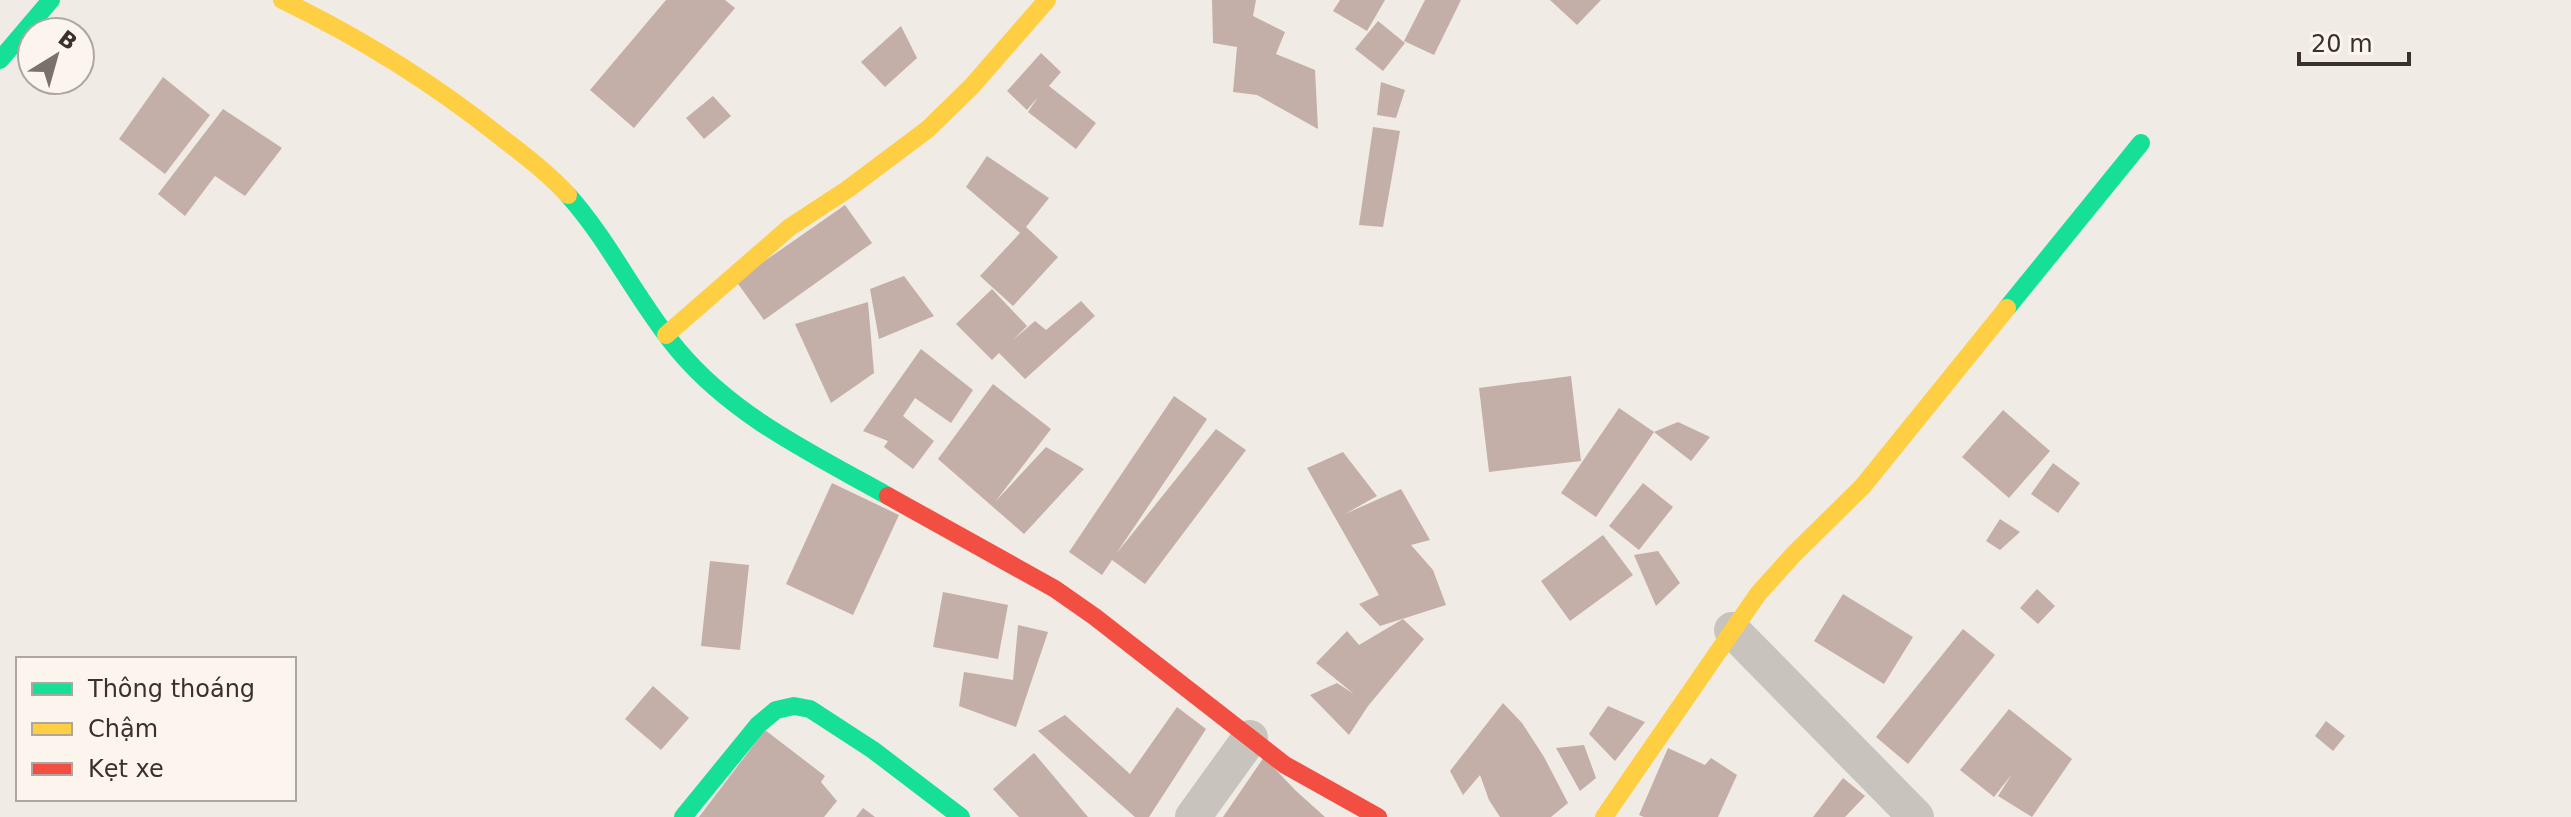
<svg xmlns="http://www.w3.org/2000/svg" width="2571" height="817" font-family="'DejaVu Sans',sans-serif">
  <rect width="100%" height="100%" fill="#f0ebe5"/>
  <!-- building -->
  <g fill="#c3afa7">
    <path d="M666,0h59l10,8 -101,120 -44,-38z"/>
    <path d="M1212,0h44l-3,16 32,16 -9,22 39,16 3,59 -61,-34 -24,-3 4,-45 -24,-4z"/>
    <path d="M1340,0h45l-18,31 -34,-20z"/>
    <path d="M1425,0h36l-27,55 -30,-14z"/>
    <path d="M1550,0h51l-24,25z"/>
    <path d="M1378,21l27,22 -22,28 -28,-22z"/>
    <path d="M901,26l16,32 -32,29 -24,-25z"/>
    <path d="M1041,53l20,19 -12,14 47,37 -20,26 -48,-37 10,-15 -11,13 -20,-19z"/>
    <path d="M163,77l47,38 -45,59 -46,-35z"/>
    <path d="M1381,82l24,8 -9,28 -19,-3z"/>
    <path d="M713,96l18,20 -27,23 -18,-21z"/>
    <path d="M223,109l59,39 -37,48 -30,-20 -30,40 -27,-22z"/>
    <path d="M1373,127l27,4 -17,96 -24,-2z"/>
    <path d="M987,156l62,42 -23,29 32,30 -45,49 -33,-30 40,-43 -54,-46z"/>
    <path d="M845,205l27,38 -108,77 -28,-39z"/>
    <path d="M904,276l30,40 -55,23 -9,-50z"/>
    <path d="M992,289l35,37 -15,15 23,-20 11,9 35,-29 14,15 -70,63 -26,-26 -7,7 -36,-36z"/>
    <path d="M868,302l6,71 -43,30 -36,-79z"/>
    <path d="M921,349l52,41 -22,33 -36,-25 -12,18 31,25 -21,28 -29,-22 4,-6 -25,-10z"/>
    <path d="M1571,376l10,85 -92,11 -10,-84z"/>
    <path d="M993,384l58,45 -56,73 51,-55 38,22 -60,65 -86,-75z"/>
    <path d="M1174,396l33,23 -91,135 100,-125 30,21 -101,134 -33,-24 -10,15 -33,-23z"/>
    <path d="M1619,408l35,24 -58,85 -35,-24z"/>
    <path d="M2003,410l47,41 -41,47 -47,-41z"/>
    <path d="M1678,422l32,15 -19,24 -37,-29z"/>
    <path d="M1343,452l34,44 -32,18 56,-25 29,51 -19,5 22,25 13,35 -66,21 -21,-22 20,-9 -72,-127z"/>
    <path d="M2053,463l27,20 -22,30 -27,-19z"/>
    <path d="M832,483l67,32 -46,100 -67,-31z"/>
    <path d="M1643,483l30,24 -34,43 -30,-24z"/>
    <path d="M2000,519l20,13 -20,18 -14,-9z"/>
    <path d="M1603,535l30,40 -63,46 -29,-40z"/>
    <path d="M1658,551l22,32 -24,23 -22,-51z"/>
    <path d="M710,561l39,4 -9,85 -39,-4z"/>
    <path d="M2037,589l18,17 -17,18 -18,-16z"/>
    <path d="M943,592l65,13 -10,54 -65,-12z"/>
    <path d="M1843,594l70,43 -29,47 -70,-43z"/>
    <path d="M1403,619l21,20 -56,67 -19,29 -39,-40 27,-12 17,11 -38,-31 31,-32 12,14z"/>
    <path d="M1018,625l30,7 -32,95 -57,-21 5,-34 49,8z"/>
    <path d="M1963,629l32,26 -87,109 -32,-27z"/>
    <path d="M653,686l36,32 -28,32 -36,-31z"/>
    <path d="M1503,703l19,20 22,34 24,46 -17,14h-51l-11,-17 -9,-25 -17,20 -13,-24z"/>
    <path d="M1608,706l37,16 -30,39 -26,-27z"/>
    <path d="M1177,707l29,22 -57,88h-14l-97,-86 27,-16 65,59z"/>
    <path d="M2009,709l63,50 -40,58 -34,-21 14,-22 -18,23 -34,-27z"/>
    <path d="M2326,721l19,15 -12,15 -18,-15z"/>
    <path d="M765,730l60,46 -4,6 16,19 -13,16h-125z"/>
    <path d="M1584,745l12,33 -16,13 -24,-43z"/>
    <path d="M1668,748l37,17 6,-7 26,17 -19,42h-74l-5,-2z"/>
    <path d="M1034,753l54,64h-69l-26,-28z"/>
    <path d="M1264,757l31,33 30,27h-102z"/>
    <path d="M1843,778l22,18 -20,21h-32z"/>
    <path d="M863,808l12,9h-19z"/>
  </g>
  <g fill="none" stroke-linecap="round" stroke-linejoin="round">
    <!-- street -->
    <g stroke="#c9c3be" stroke-width="36">
      <path d="M1732,630l184,187"/>
      <path d="M1193,817l57,-79"/>
    </g>
    <!-- fast -->
    <g stroke="#16e098" stroke-width="18">
      <path d="M0,60l51,-60"/>
      <path d="M568,195c42,47 69,106 110,155 56,67 135,104 210,146"/>
      <path d="M2007,308l134,-165"/>
      <path d="M683,817l75,-92 18,-15 18,-4 16,3 63,41 88,67"/>
    </g>
    <!-- slow -->
    <g stroke="#ffcf43" stroke-width="18">
      <path d="M282,0c79,38 152,84 220,138 23,18 46,35 66,57"/>
      <path d="M666,335l124,-108 58,-38 80,-60 44,-43 75,-86"/>
      <path d="M1604,817l154,-223 36,-40 69,-68 144,-178"/>
    </g>
    <!-- jam -->
    <path stroke="#f24e42" stroke-width="18" d="M888,496l167,93 40,28 190,148 93,52"/>
  </g>
  <!-- legend -->
  <rect x="16" y="657" width="280" height="144" fill="#fbf5ee" stroke="#aea6a0" stroke-width="2"/>
  <rect x="32" y="683" width="40" height="12" fill="#16e098" stroke="#aea6a0" stroke-width="2"/>
  <text x="88" y="697" font-size="24" fill="#3b302b">Thông thoáng</text>
  <rect x="32" y="723" width="40" height="12" fill="#ffcf43" stroke="#aea6a0" stroke-width="2"/>
  <text x="88" y="737" font-size="24" fill="#3b302b">Chậm</text>
  <rect x="32" y="763" width="40" height="12" fill="#f24e42" stroke="#aea6a0" stroke-width="2"/>
  <text x="88" y="777" font-size="24" fill="#3b302b">Kẹt xe</text>
  <!-- north arrow -->
  <g transform="translate(56 56) rotate(37)"><circle r="38" fill="#fbf5ee" stroke="#aea6a0" stroke-width="2"/>
  <path d="M0-6L14 30L0 20L-14 30Z" fill="#7a716c"/>
  <text y="-12" font-size="22" font-weight="bold" text-anchor="middle" fill="#3b302b">B</text>
  </g>
  <!-- scale -->
  <path d="M2299 52v12h110v-12" fill="none" stroke="#3b302b" stroke-width="4"/>
  <text x="2311" y="52" font-size="24" fill="#3b302b" stroke="#fbf5ee" stroke-width="6" paint-order="stroke">20 m</text>
</svg>
